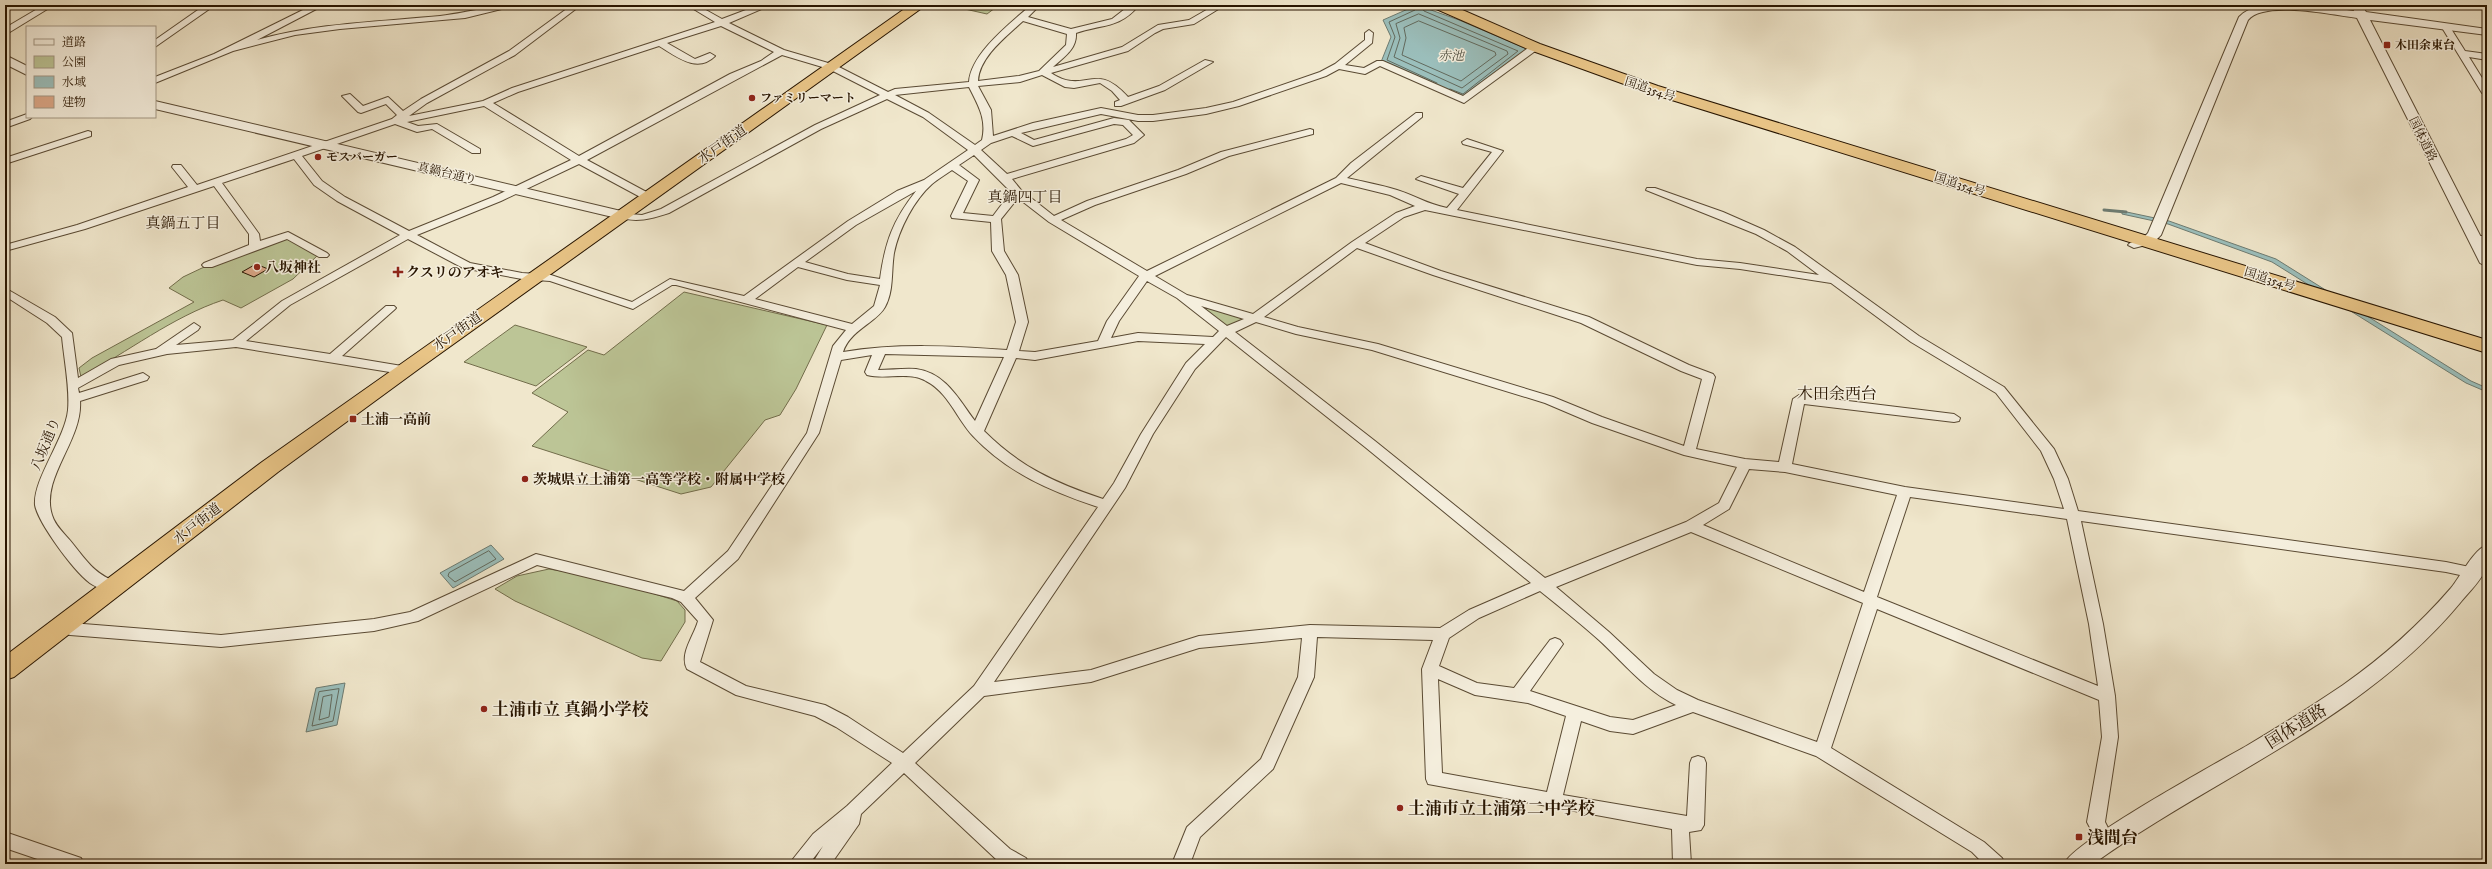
<svg xmlns="http://www.w3.org/2000/svg" width="2492" height="869" font-family="'IM FELL DW Pica','Noto Serif JP',serif">
  <rect width="100%" height="100%" fill="#f0e7cc"/>
  <filter id="stains"><feTurbulence type="fractalNoise" baseFrequency=".005" numOctaves="4"/><feColorMatrix values="0 0 0 0 .2 0 0 0 0 .09 0 0 0 0 .02 0 0 0 .5 -.17"/></filter>
  <radialGradient id="worn" r=".72"><stop offset=".6" stop-color="#630" stop-opacity="0"/><stop offset="1" stop-color="#630" stop-opacity=".3"/></radialGradient>
  <!-- green -->
  <g fill="#bcc596" stroke="#726d4b">
    <path d="M947,5h52l-12,9z"/>
    <path d="M285,238l33,17 -25,24 -52,29 -18,-8c-51,17 -95,52 -142,77l-2,-9 13,-10 102,-56 -25,-14 14,-11 19,-9z"/>
    <path d="M684,292l143,33 -31,64 -16,26 -15,5 -54,67 -30,7 -149,-48 36,-34 -36,-19 56,-43 16,5z"/>
    <path d="M1188,300l62,18 -24,12z"/>
    <path d="M515,325l72,22 -51,39 -72,-24z"/>
    <path d="M549,569l55,9 73,23 8,9v12l-24,39 -19,-3 -127,-57 -20,-12 22,-13z"/>
  </g>
  <!-- water -->
  <g fill="#9bbfbc" stroke="#6d7b71">
    <path d="M1417,5l42,15 70,30 -66,49 -82,-37 10,-25 -8,-17z"/>
    <path d="M2122,211l47,10 107,38 195,122 16,7v4l-21,-9 -194,-121 -104,-38 -46,-10z"/>
    <path d="M491,545l13,14 -51,29 -13,-15z"/>
    <path d="M345,683l-8,42 -31,7 10,-44z"/>
  </g>
  <g fill="none" stroke-linecap="round" stroke-linejoin="round">
    <!-- shore -->
    <g stroke="#626a5e" stroke-width="1">
      <path d="M1417,5l-2,5 -26,12 6,15 -8,23 50,23"/>
      <path d="M1421,5l3,6 94,40 -55,43 -13,-5"/>
      <path d="M1419,14l88,37 1,3 -46,34 -68,-31 6,-19 -4,-14z"/>
      <path d="M1419,21l76,31 1,3 -35,26 -59,-26 4,-17 -2,-10z"/>
      <path d="M489,551l7,8 -41,23 -7,-6 1,-3z"/>
      <path d="M339,689l-6,32 -21,5 7,-34z"/>
      <path d="M332,695l-3,22 -10,3 4,-23z"/>
    </g>
    <!-- stream -->
    <path stroke="#6d7b71" stroke-width="3" d="M2104,210l22,2"/>
  </g>
  <!-- building -->
  <path fill="#dca888" stroke="#281500" d="M256,264l12,5 -14,8 -12,-5z"/>
  <g fill="none" stroke-linecap="round" stroke-linejoin="round">
    <!-- minor casing -->
    <g stroke="#5a4a33" stroke-width="2">
      <g id="minor">
        <path d="M44,5h10l-49,30v-7z"/>
        <path d="M205,5h10l-60,42v-7z"/>
        <path d="M313,5h11l-67,35c60,-17 121,-18 183,-24 26,-3 52,-11 78,-11l-53,13 -125,11 -45,6 -62,16 -78,32v-6l59,-23z"/>
        <path d="M572,5h9l-66,50 -88,48 -18,13 74,-15 29,-13 203,-66 -28,-17h10l25,14 37,-14h12l-42,18 55,27 51,15 53,27 7,-3 74,-7c2,-29 42,-59 62,-77h9l-12,12 43,12 41,-10 18,-14h9c-19,24 -38,19 -63,28 1,16 -12,24 -23,34l69,-20 36,-22 31,-5 26,-15h10l-31,19 -31,5 -8,4 -27,18 -77,22c35,23 43,-14 77,24l31,-11 46,-26 8,2 -48,28 -44,16h-6v-4l5,-2 -8,-9 -12,-8 -26,5 -9,-1 -23,-12 -22,7 -42,4 13,24 2,26 40,-13 68,-15 37,7h15l53,-7 27,-6 87,-30 15,-8 30,-24v-7l4,-3 4,3 -1,10 -27,22 19,3 13,-7h6l80,35 69,-51h6v4l-74,54 -84,-37 -15,8 -26,-5 -13,7 -87,30 -33,8 -53,7h-15l-37,-7 -80,19 13,7 80,-22 15,2 15,15 -10,8 -122,36 9,11 33,26 33,-15 91,-31 43,-18 89,-23 3,1v4l-84,22 -43,18 -91,31 -34,15 86,51 189,-93 15,-15 65,-50h6v4l-75,61c17,4 34,7 50,12 19,6 30,14 50,18l12,-14 -43,-15 5,-3 42,12 29,-36 -29,-8 -1,-2 5,-3 36,12 -46,59 240,49 43,4 79,12 -32,-24 -31,-17 -110,-44 1,-2h8l68,24 41,18 31,17 124,89 85,51 50,62 14,30 10,32 368,51 33,7 2,4 -2,4 -5,1 -28,-6 -365,-51 22,103 12,72 3,41 -13,85 10,20 -3,5 -6,3 -6,-3 -13,-25 15,-85 -3,-37 -222,-91 -46,139 153,94 18,16 3,6h-21l-12,-12 -156,-96 -123,-44 -60,22 -23,-3 -29,-10 -18,74 124,21 3,-53 2,-5 6,-2 6,2 2,5 -2,62 -3,5 -12,2 2,32h-18l-1,-35 -244,-45 -2,-5 -4,-110 11,-29 -116,-3 -3,40 -41,92 -73,68 -10,27h-18l15,-37 74,-68 37,-82 4,-39 -103,10 -108,34 -107,14 -69,67 95,86 16,9 3,6h-25l-6,-3 -94,-88 -43,41 -2,10 -28,40h-19l11,-18 -14,18h-20l24,-30 34,-28 45,-43 -56,-36 -21,-11 -79,-21 -49,-26c-8,-15 7,-33 11,-48l-17,-19 -9,-4 -135,-33 -119,56 -44,10 -153,16 -151,-12 -13,-5 -3,-4 3,-4 5,-2 9,3 150,12 153,-16 36,-7 126,-58 148,37 44,-40 79,-118 26,-87 13,-16 -170,-45h-4l-39,24 -83,-28 -28,-2 -59,-11 -55,-29 -118,66 -44,36 84,13 56,-48h8l2,2 -2,2 -52,46 60,10 4,1 2,3 -2,3 -4,1 -166,-27 -69,7 -48,11 -41,23 1,5 64,-20 6,4 -2,3 -67,21c3,39 -40,77 -28,114 3,11 14,20 21,29 15,19 23,31 46,39l2,4 -2,4c-7,2 -19,-2 -26,-6 -16,-9 -55,-62 -58,-80 -2,-26 30,-66 33,-95 2,-22 -4,-51 -6,-73l-15,-14 -42,-27v-8l50,29 17,16 6,45 33,-19 45,-10 38,-26 6,4 -2,3 -22,15 57,-5 49,-39 118,-66 -63,-34 -23,-16 -20,-26 -72,24 37,51 1,7 28,-9 39,21 2,2 -2,2h-8l-32,-18 -75,28h-8l-2,-2 2,-2 45,-18v-11l-35,-48 -129,43 -80,22v-6l72,-20 111,-38 -16,-20 1,-2h8l16,20 195,-66 5,-4 -11,-11 -25,9 -3,-1 -16,-16 8,-2 13,12 25,-9 15,14 18,-12 88,-48zM1023,21l44,13 -1,11 -27,26 -20,5 -41,5c1,-24 29,-45 45,-60zM721,26l53,26 -13,9 -31,13 -151,82 -86,-53 25,-11 141,-46c17,10 38,28 56,10l-5,-3 -15,6 -28,-16zM782,55l47,14 51,26 -65,30 -154,84 -19,6 -25,-2v4c20,6 33,2 52,-4l152,-84 66,-30 36,18 45,33 -44,30 -27,11 -49,30 -104,75 -74,-17 -38,23 -81,-27 -29,-2 -52,-10 -53,-28 84,-34 78,-37 65,35h8v-4l-65,-35zM969,87c9,18 18,32 13,53l-7,5 -46,-32 -34,-18zM484,106l87,54 -78,37 -84,34 -64,-34 -23,-16 -20,-25 93,-32 22,8 15,-3 40,24h8v-4l-43,-25 -19,2 -11,-4zM1114,124l9,1 10,10 -7,4 -119,35 -26,-24 10,-7 21,-7 21,10zM974,155l37,37 -18,24 -30,-3 16,-33 -20,-15zM952,170l16,11 -17,35 1,2 39,4 1,29 14,24 10,47 -9,28c-55,-4 -110,-7 -164,2 7,-22 33,-29 42,-45 9,-16 6,-36 9,-54 5,-24 20,-53 38,-69 6,-5 14,-10 20,-14zM1341,183l49,12 25,11 -19,7 -44,29 -99,72 -66,-19 -32,-19zM916,191c-23,29 -31,51 -36,88l-32,-5 -43,-12 51,-37zM1018,198l31,24 90,54 -32,45 -9,20 -63,11 -16,-1 9,-29 -10,-47 -14,-24 -3,-32zM1425,210l272,55 43,4 91,14 80,59 85,51 45,58 13,28 10,30 -159,-22 -113,-23 12,-60 150,18 5,-1 1,-3 -6,-4 -155,-19 -6,4 -14,63 -34,-3 -49,-10 19,-72 -2,-3 -24,-9 -100,-48 -148,-46 -76,-28 39,-26zM1357,248l76,27 148,48 100,48 21,8 -18,67 -82,-29 -49,-20 -175,-53 -80,-17 -34,-10zM798,267l49,13 33,5 -6,21 -22,18 -97,-25zM1147,281l30,17 42,33 -6,6 -75,-4 -27,5 8,-17zM1201,306l43,13 -17,7zM1256,322l40,12 76,16 173,53 47,20 92,32 53,12 -18,36 -33,19 -141,56 -170,-137 -140,-109zM1226,337l139,110 166,136 -62,27 -29,18 -130,-3 -111,11 -108,34 -97,12 131,-194 28,-54 42,-65zM1138,341l67,3 -19,19 -45,71 -27,49 -11,16c-48,-16 -83,-32 -119,-68l32,-73 19,2zM885,354l119,3 -29,64c-16,-21 -29,-48 -59,-52 -13,-1 -25,1 -38,1zM872,355l-7,17 2,3c19,5 42,-4 59,6 22,11 31,38 47,55 35,37 77,55 125,71l-124,179 -71,67 -55,-36 -23,-12 -79,-19 -46,-24 13,-42 -18,-22 43,-39 81,-126 22,-73zM1749,469l36,3 112,23 -33,97 -161,-67 26,-16zM1910,497l157,22 22,105 9,62 -221,-89zM1691,532l172,71 -46,139 -119,-42 -21,-10 -23,-16 -45,-42 -53,-45zM1540,591c20,16 40,32 59,49 25,23 46,50 77,65l-43,15 -23,-3 -80,-26 33,-47 -3,-4 -5,-2 -5,2 -36,48 -37,-5 -38,-17 10,-28 30,-20zM1438,679l37,16 53,8 38,13 -19,76 -105,-19z"/>
        <path d="M2442,24h6l17,27 22,3v6l-18,-3 18,29v10l-5,-3 -41,-67z"/>
        <path d="M27,114v3h5l-2,2 -25,9v-6z"/>
        <path d="M88,131l3,1v4l-86,28v-6z"/>
        <path d="M2475,236h12v6l-16,-1v-4z"/>
        <path d="M2146,239l5,3 -1,2 -16,4 -6,-3 2,-2z"/>
        <path d="M5,832l76,26 3,6h-32l-47,-16z"/>
      </g>
    </g>
    <!-- tertiary casing -->
    <g stroke="#5a4a33" stroke-width="2">
      <g id="tertiary">
        <path d="M2310,5l44,6 -2,-6h10l4,7 121,17v6l-117,-15 117,229v18l-7,-4 -123,-245c-24,-3 -92,-18 -109,2l-87,215 -10,10h-10l-2,-3 9,-9 91,-216c16,-17 49,-12 71,-12z"/>
        <path d="M5,55l22,11v9l-22,-11z"/>
        <path d="M155,101l466,110 7,4 -7,4 -466,-110z"/>
        <path d="M2487,545c0,6 2,16 0,21 -4,13 -19,27 -27,37 -97,117 -246,174 -367,261h-29c10,-23 153,-101 184,-119 32,-19 64,-39 95,-60 40,-28 76,-60 108,-97 9,-11 23,-39 36,-43z"/>
      </g>
    </g>
    <!-- trunk casing -->
    <g stroke="#281500" stroke-width="2">
      <g id="trunk">
        <path d="M910,5h16l-506,363 -142,104 -264,205 -9,3v-24l257,-194z"/>
        <path d="M1432,5h19l89,39 118,42 829,254v13l-841,-261 -116,-42 -96,-42z"/>
      </g>
    </g>
    <!-- minor -->
    <use href="#minor" fill="#f5efde" fill-rule="evenodd"/>
    <!-- tertiary -->
    <use href="#tertiary" fill="#f5efde" fill-rule="evenodd"/>
    <!-- trunk -->
    <use href="#trunk" fill="#e8c486" fill-rule="evenodd"/>
  </g>
  <!-- markers -->
  <g fill="#8f2418" stroke="#f5efde" stroke-width="1.5">
    <rect x="2383" y="41" width="8" height="8" rx="2"/>
    <circle cx="752" cy="98" r="4"/>
    <circle cx="318" cy="157" r="4"/>
    <circle cx="257" cy="267" r="4"/>
    <path d="M396 266h4v4h4v4h-4v4h-4v-4h-4v-4h4z"/>
    <rect x="349" y="415" width="8" height="8" rx="2"/>
    <circle cx="525" cy="479" r="4"/>
    <circle cx="484" cy="709" r="4"/>
    <circle cx="1400" cy="808" r="4"/>
    <rect x="2075" y="833" width="8" height="8" rx="2"/>
  </g>
  <g text-anchor="middle" stroke-width="3" stroke-linejoin="round" paint-order="stroke">
    <!-- far-poi labels -->
    <g font-size="12" font-weight="bold" fill="#281500" stroke="#f5efde" text-anchor="start">
      <text x="2395" y="49">木田余東台</text>
      <text x="760" y="102">ファミリーマート</text>
      <text x="326" y="161">モスバーガー</text>
    </g>
    <!-- far-street labels -->
    <g font-size="12" fill="#281500" stroke="#f5efde">
      <text transform="translate(1650 89) rotate(18)" y="4">国道354号</text>
      <text transform="translate(2423 139) rotate(64)" y="4">国体道路</text>
      <text transform="translate(447 173) rotate(13)" y="4">真鍋台通り</text>
      <text transform="translate(1960 184) rotate(17)" y="4">国道354号</text>
      <text transform="translate(2270 279) rotate(17)" y="4">国道354号</text>
    </g>
    <!-- far-water labels -->
    <g font-size="13" font-style="italic" fill="#505042" stroke="#f5efde">
      <text x="1451" y="60">赤池</text>
    </g>
    <!-- street labels -->
    <g font-size="14" fill="#281500" stroke="#f5efde">
      <text transform="translate(722 144) rotate(-35)" y="5">水戸街道</text>
      <text transform="translate(457 331) rotate(-35)" y="5">水戸街道</text>
      <text transform="translate(45 444) rotate(-68)" y="5">八坂通り</text>
      <text transform="translate(197 523) rotate(-38)" y="5">水戸街道</text>
    </g>
    <!-- poi labels -->
    <g font-size="14" font-weight="bold" fill="#281500" stroke="#f5efde" text-anchor="start">
      <text x="265" y="272">八坂神社</text>
      <text x="406" y="277">クスリのアオキ</text>
      <text x="361" y="424">土浦一高前</text>
      <text x="533" y="484">茨城県立土浦第一高等学校・附属中学校</text>
    </g>
    <!-- neighbourhood labels -->
    <g font-size="15" fill="#281500" stroke="#f5efde">
      <text x="1025" y="202">真鍋四丁目</text>
      <text x="183" y="228">真鍋五丁目</text>
    </g>
    <!-- quarter labels -->
    <g font-size="16" fill="#281500" stroke="#f5efde">
      <text x="1837" y="399">木田余西台</text>
    </g>
    <!-- near-poi labels -->
    <g font-size="17" font-weight="bold" fill="#281500" stroke="#f5efde" text-anchor="start">
      <text x="492" y="715">土浦市立 真鍋小学校</text>
      <text x="1408" y="814">土浦市立土浦第二中学校</text>
      <text x="2087" y="843">浅間台</text>
    </g>
    <!-- near-street labels -->
    <g font-size="17" fill="#281500" stroke="#f5efde">
      <text transform="translate(2296 726) rotate(-32)" y="6">国体道路</text>
    </g>
  </g>
  <!-- margin -->
  <rect width="2492" height="869" fill="none" stroke="#f0e7cc" stroke-width="20"/>
  <rect x="6" y="6" width="2480" height="857" fill="none" stroke="#281500" stroke-width="2"/>
  <rect x="10" y="10" width="2472" height="849" fill="none" stroke="#281500"/>
  <!-- legend -->
  <rect x="26" y="26" width="130" height="92" fill="#f5efde" stroke="#a39885"/>
  <rect x="34" y="39" width="20" height="6" fill="#f5efde" stroke="#a39885"/>
  <text x="62" y="46" font-size="12" fill="#281500">道路</text>
  <rect x="34" y="56" width="20" height="12" fill="#bcc596" stroke="#a39885"/>
  <text x="62" y="66" font-size="12" fill="#281500">公園</text>
  <rect x="34" y="76" width="20" height="12" fill="#9bbfbc" stroke="#a39885"/>
  <text x="62" y="86" font-size="12" fill="#281500">水域</text>
  <rect x="34" y="96" width="20" height="12" fill="#dca888" stroke="#a39885"/>
  <text x="62" y="106" font-size="12" fill="#281500">建物</text>
  <rect width="100%" height="100%" filter="url(#stains)"/>
  <rect width="100%" height="100%" fill="url(#worn)"/>
</svg>
